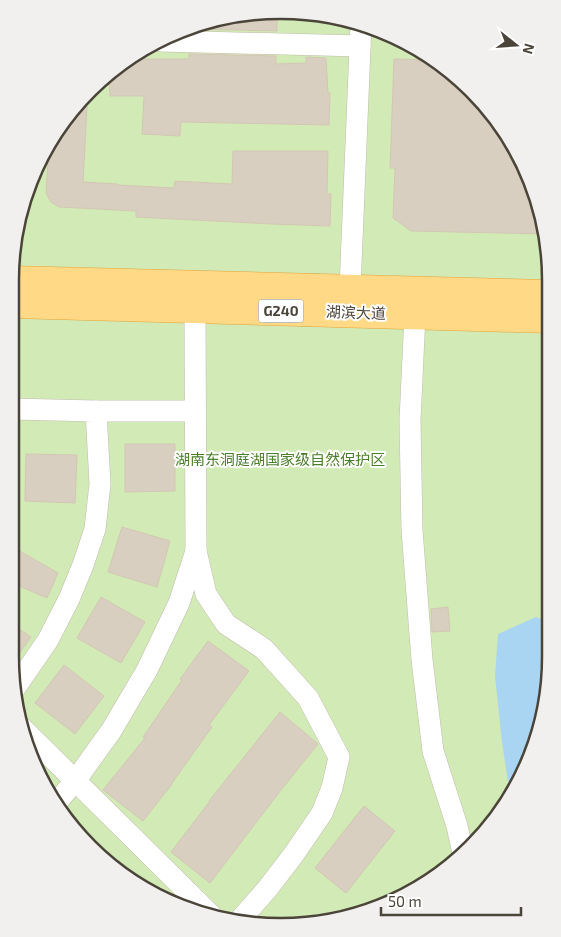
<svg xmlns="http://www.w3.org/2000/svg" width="561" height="937" font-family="'Exo 2','Noto Sans SC',sans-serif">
  <rect width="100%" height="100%" fill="#f6f3ec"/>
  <!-- green -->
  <path fill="#d2eab5" d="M245,12l105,7 95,47 70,80 27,64 8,53 -1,429 -18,68 -36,61 -50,50 -78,42 -87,14 -86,-14 -78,-42 -50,-50 -42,-78 -14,-87 2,-411 18,-68 36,-61 79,-70z"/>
  <!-- water -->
  <path fill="#a9d4f2" d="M536,617l13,5v70l-18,68 -21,35 -8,-53 -7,-66 3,-42z"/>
  <!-- building -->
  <g fill="#d8cfc1" stroke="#d3c7b4">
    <path d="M245,12l32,2v17l-82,-2z"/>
    <path d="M189,54l87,2v8l30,-1v-6l20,1 2,35h2l-1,32 -148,-3 -1,14 -38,-2 2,-38h-34l-1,-18 22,-19h58z"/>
    <path d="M394,59l40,1 11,6 70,80 27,64 4,24 -135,-3 -18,-13 2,-50h-5z"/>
    <path d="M77,106h10l-4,76 35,2v1l56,3 1,-7 57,3 1,-33h95l-1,43h4l-1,32 -58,-2 -136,-7v-6l-77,-4 -8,-5 -5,-9 3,-47 17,-30z"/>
    <path d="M125,444h50v47l-50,1z"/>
    <path d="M26,454l51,1 -2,48 -50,-2z"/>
    <path d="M122,527l48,14 -13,46 -49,-15z"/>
    <path d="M11,546l47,27 -11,25 -37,-16z"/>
    <path d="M101,597l44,25 -24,41 -44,-25z"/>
    <path d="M448,607l2,24 -18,1 -1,-23z"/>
    <path d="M10,623l21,14 -20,28 -1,-9z"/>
    <path d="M208,641l41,30 -40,54 3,2 -40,56v1l-29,37 -40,-31 42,-52 -2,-1 39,-57 -2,-1z"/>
    <path d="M64,665l40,31 -29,38 -40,-31z"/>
    <path d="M280,712l38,32 -37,46 -71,93 -39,-31 39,-51h-1z"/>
    <path d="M364,806l31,25 -49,62 -31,-25z"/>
  </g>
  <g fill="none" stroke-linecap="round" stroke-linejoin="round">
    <!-- minor casing -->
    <g stroke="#c2bbae" stroke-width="22">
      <g id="minor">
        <path d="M161,41l199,5"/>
        <path d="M350,289l11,-265"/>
        <path d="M195,309l1,242 10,43 20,30 38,25 44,49 31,59 -7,31 -10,25 -28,41 -26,34 -28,32"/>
        <path d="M415,315l-5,105 2,110 10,130 11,91 24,75 6,27"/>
        <path d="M11,409l85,2 4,73 -5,45 -12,36 -14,34 -21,41 -33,48"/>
        <path d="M96,411h99"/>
        <path d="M22,728l190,188"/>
        <path d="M56,803l19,-22 36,-50 36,-61 32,-67 17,-52"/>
      </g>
    </g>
    <!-- trunk casing -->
    <g stroke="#e0a43c" stroke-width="29">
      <g id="trunk">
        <path d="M12,280l538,14"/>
        <path d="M12,304l538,15"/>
      </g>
    </g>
    <!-- minor -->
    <use href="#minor" stroke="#fff" stroke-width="21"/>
    <!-- trunk -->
    <use href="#trunk" stroke="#ffd985" stroke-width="28"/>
  </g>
  <g text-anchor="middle" stroke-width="4" stroke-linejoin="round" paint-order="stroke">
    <!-- shield labels -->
    <rect fill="#fff" stroke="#817c74" stroke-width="1" x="258.5" y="299.5" width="45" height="23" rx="4"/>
    <g font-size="14" font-weight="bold" fill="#4b4439">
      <text x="281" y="316">G240</text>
    </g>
    <!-- street labels -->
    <g font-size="15" fill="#4b4439" stroke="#fff">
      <text transform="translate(356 313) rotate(2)" y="5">湖滨大道</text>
    </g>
    <!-- park labels -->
    <g font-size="15" fill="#4a7f2a" stroke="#fff">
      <text x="280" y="465">湖南东洞庭湖国家级自然保护区</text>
    </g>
  </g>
  <!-- crop -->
  <path d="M0 0H561V937H0ZM280 19H281A261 261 0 0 1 542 280V657A261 261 0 0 1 281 918H280A261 261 0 0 1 19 657V280A261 261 0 0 1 280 19Z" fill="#f1f0ef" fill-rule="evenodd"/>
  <path fill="none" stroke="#4b4439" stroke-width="2.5" d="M280 19H281A261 261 0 0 1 542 280V657A261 261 0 0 1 281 918H280A261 261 0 0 1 19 657V280A261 261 0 0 1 280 19Z"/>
  <!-- north arrow -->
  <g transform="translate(516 45) rotate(107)" stroke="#ffffff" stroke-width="4" paint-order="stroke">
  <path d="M0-4L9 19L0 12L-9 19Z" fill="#4b4439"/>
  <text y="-8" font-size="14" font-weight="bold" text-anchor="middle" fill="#4b4439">N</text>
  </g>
  <!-- scale -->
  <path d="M381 907v8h140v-8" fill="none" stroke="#4b4439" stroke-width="2.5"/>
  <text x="388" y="907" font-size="15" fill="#4b4439" stroke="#ffffff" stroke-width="4" paint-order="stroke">50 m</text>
</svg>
